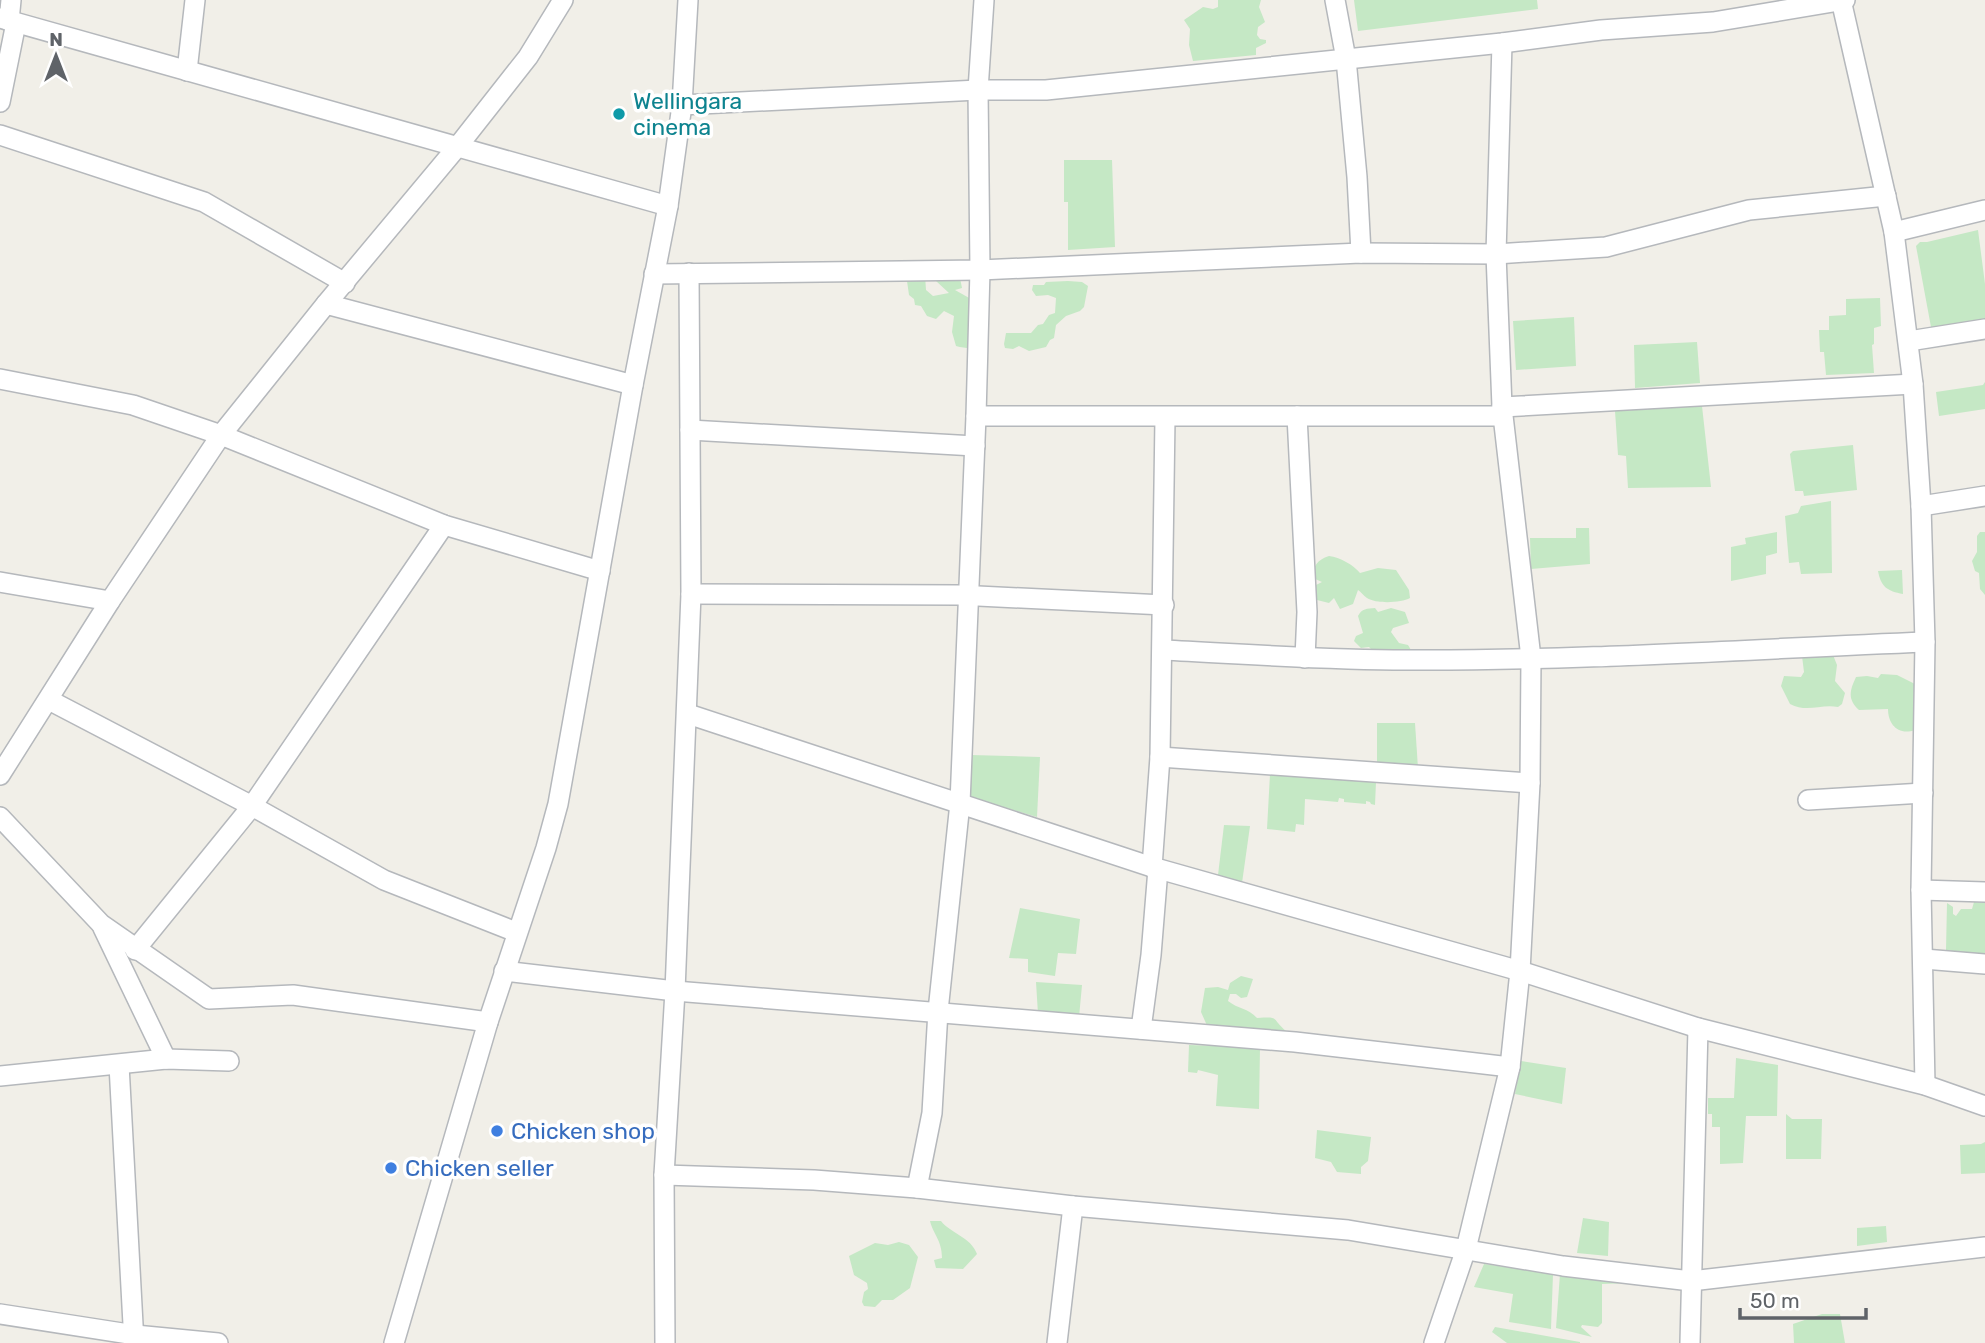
<svg xmlns="http://www.w3.org/2000/svg" width="1985" height="1343" font-family="Rubik,sans-serif">
  <rect width="100%" height="100%" fill="#f1efe8"/>
  <!-- green -->
  <g fill="#c5e8c5">
    <path d="M1218,0h43l-2,7 6,15 -7,5 -1,8 3,4 6,1v3l-10,5v7l-63,6 -4,-16 1,-16 -6,-9 19,-13 10,2 5,-2z"/>
    <path d="M1354,0h183l1,9 -180,22z"/>
    <path d="M1064,160h48l3,87 -47,3v-48h-4z"/>
    <path d="M1978,230l7,54v36l-54,7 -15,-81 4,-4h7z"/>
    <path d="M906,274l19,1 1,15 7,6 16,-3 -13,-12 1,-6 23,3 2,10 -7,2 16,9v6l-3,5 19,19v13c-9,8 -19,7 -31,4l-4,-14 2,-16 -10,-5 -8,8 -9,-3 -6,-10 -6,-1 -1,-6 -5,-4z"/>
    <path d="M1068,281l14,1 6,4 -4,21 -4,4 -14,5 -10,9 -2,13 -4,2 -4,7 -17,4 -10,-5 -6,3 -8,-1 -1,-4 2,-11h25l7,-8 5,-1 6,-9 6,-2 1,-15 -8,-3 -12,1 -4,-6 1,-5h11l2,-3z"/>
    <path d="M1880,298l1,28 -7,2v16l-2,1 2,28 -48,2 -2,-23h-4l-1,-22h10v-14l17,-1v-16z"/>
    <path d="M1574,317l2,49 -60,4 -3,-49z"/>
    <path d="M1697,342l3,41 -65,5 -1,-43z"/>
    <path d="M1985,382v27l-46,7 -3,-24 47,-7z"/>
    <path d="M1702,406l9,81 -83,1 -2,-32 -8,-1 -3,-44z"/>
    <path d="M1853,445l4,45 -53,6 -1,-5h-8l-5,-37 3,-3z"/>
    <path d="M1831,501l1,72 -31,1 -2,-12 -10,1 -4,-47 13,-3 3,-7z"/>
    <path d="M1576,528h13l1,36 -59,5 -1,-31h46z"/>
    <path d="M1777,532v21l-11,3v18l-35,7v-34l15,-3 -1,-6z"/>
    <path d="M1980,532h5v63l-5,-6 -1,-16 -4,-2 -3,-10 5,-9v-16z"/>
    <path d="M1329,556c11,1 24,9 31,17l18,-5 18,2 13,20 1,8c-9,5 -34,6 -43,0 -3,-2 -6,-6 -9,-8l-5,14 -13,5 -6,-11 -5,5 -16,-4 -1,-12 10,-5 -9,-4c0,-12 4,-18 16,-22z"/>
    <path d="M1902,570l1,24c-16,-3 -22,-7 -25,-23z"/>
    <path d="M1375,608l3,4 13,-4 14,4 4,11 -16,5 -2,4 8,11 9,2 3,5 -1,6 -35,-3 -6,-6 -8,1 -7,-7 2,-5 7,-3 -5,-17c4,-8 9,-7 17,-8z"/>
    <path d="M1833,655l4,10 -2,16 10,12 -3,11 -4,3c-18,-3 -31,6 -48,-3l-9,-18 3,-10 17,1 3,-5 -2,-16z"/>
    <path d="M1881,674l16,1 20,10 -2,45c-17,6 -27,-6 -27,-21l-29,1c-12,-11 -9,-20 -3,-33l11,-1 11,2z"/>
    <path d="M1377,723h38l3,45 -41,-4z"/>
    <path d="M971,755l69,2 -3,60 -68,-20z"/>
    <path d="M1270,774l106,8 -1,23 -4,-1 -1,-2 -4,-1v3l-22,-2v-3l-5,-1 -1,4 -33,-3 -1,26 -8,-1 -1,8 -28,-3z"/>
    <path d="M1224,825l26,1 -8,57 -24,-8z"/>
    <path d="M1974,902l11,1v53l-39,-6 1,-47 6,4v7l3,2 5,-7h11z"/>
    <path d="M1020,908l60,11 -4,35 -18,-1 -3,23 -27,-4v-13l-19,-1z"/>
    <path d="M1241,976l12,3 -6,18 -6,1 -5,-4h-6l-2,7c10,8 20,7 29,17 24,-1 13,-1 29,13l-4,8 -22,8 -1,62 -43,-3 2,-31 -20,-5 -1,3 -9,-1 1,-27 58,2 -38,-17 -8,-18 4,-24 13,-1 10,3 2,-7z"/>
    <path d="M1036,982l46,3 -3,32 -41,-3z"/>
    <path d="M1736,1058l42,7 -1,51h-31l-3,47 -23,1v-37h-8v-13h-4v-16h26z"/>
    <path d="M1521,1061l45,7 -4,36 -47,-10z"/>
    <path d="M1786,1114l6,5h30l-1,40h-35z"/>
    <path d="M1317,1130l54,7 -3,24 -7,6v7l-24,-2 -6,-10 -16,-4z"/>
    <path d="M1985,1142v31l-24,1 -1,-29 21,-1z"/>
    <path d="M1583,1218l26,4 -1,34 -31,-3z"/>
    <path d="M930,1221h11c9,12 30,16 36,33l-14,15 -27,-1 -2,-8 8,-2c0,-18 -9,-24 -12,-37z"/>
    <path d="M1886,1226l1,16 -30,4v-18z"/>
    <path d="M899,1242l10,3 9,12 -8,31 -17,12h-11l-7,7 -11,-1 -2,-4 2,-10 4,-3 -1,-6 -13,-8 -5,-19 26,-13 13,2z"/>
    <path d="M1484,1264l69,10 -2,55 -42,-7 4,-28 -39,-7z"/>
    <path d="M1560,1274l71,9 -29,1v39l-4,4 -16,-2 -1,2 11,10 -36,-9z"/>
    <path d="M1822,1314h18l5,29h-51l-1,-19z"/>
    <path d="M1495,1327l85,15v1h-73l-15,-11z"/>
  </g>
  <g fill="none" stroke-linecap="round" stroke-linejoin="round">
    <!-- minor casing -->
    <g stroke="#b5b8bc" stroke-width="22">
      <g id="minor">
        <path d="M1335,0l11,59 11,118 4,76"/>
        <path d="M1841,0l53,232 19,152 8,122 4,136 -4,248 4,195"/>
        <path d="M0,18l668,188"/>
        <path d="M9,21l2,-21"/>
        <path d="M187,71l8,-71"/>
        <path d="M0,102l16,-79"/>
        <path d="M682,105l296,-15h68l456,-47 99,-13 112,-8 132,-22"/>
        <path d="M0,135l204,67 141,81"/>
        <path d="M1894,232l91,-22"/>
        <path d="M654,274l326,-4 381,-17 135,1 110,-7 143,-37 137,-14"/>
        <path d="M326,304l307,81"/>
        <path d="M1909,341l76,-12"/>
        <path d="M0,379l133,26 88,30 223,90 156,46"/>
        <path d="M1502,407l411,-23"/>
        <path d="M976,416h526"/>
        <path d="M1297,416l10,196 -2,46"/>
        <path d="M690,430l285,16"/>
        <path d="M1921,506l64,-10"/>
        <path d="M0,582l110,19"/>
        <path d="M691,594l267,1 206,10"/>
        <path d="M1163,650c81,4 162,10 243,10 173,1 346,-11 519,-18"/>
        <path d="M49,700l203,106 132,74 132,52"/>
        <path d="M688,714l464,153 368,104 178,57 227,57 60,21"/>
        <path d="M1160,757l370,26"/>
        <path d="M0,775l110,-174 111,-166 105,-131 132,-158 70,-89 35,-57"/>
        <path d="M1808,800l115,-7"/>
        <path d="M0,817l101,107 108,75 84,-4 195,27"/>
        <path d="M1152,867l8,-110 5,-339"/>
        <path d="M1921,890l64,2"/>
        <path d="M103,928l63,131"/>
        <path d="M135,950l117,-144 192,-281"/>
        <path d="M1924,959l61,5"/>
        <path d="M504,971l171,20 620,51 215,25"/>
        <path d="M1141,1029l10,-74 7,-86"/>
        <path d="M119,1065l15,278"/>
        <path d="M0,1076l166,-17 63,2"/>
        <path d="M664,1175l150,5 103,8 156,18 275,24 215,36 128,15 294,-34"/>
        <path d="M917,1188l15,-75 6,-102 22,-208 16,-387 4,-146 -2,-180 6,-90"/>
        <path d="M0,1314l135,21 83,8"/>
        <path d="M394,1343l94,-321 58,-174 12,-44 75,-419 35,-179 14,-101 6,-105"/>
        <path d="M665,1343l-1,-168 11,-184 16,-397 -2,-321"/>
        <path d="M1057,1343l16,-137"/>
        <path d="M1434,1343l32,-94 44,-182 10,-96 10,-188 1,-125 -29,-251 -6,-153 6,-211"/>
        <path d="M1690,1343l8,-315"/>
      </g>
    </g>
    <!-- minor -->
    <use href="#minor" stroke="#fff" stroke-width="19"/>
  </g>
  <!-- markers -->
  <circle fill="#0f9aa8" stroke="#fff" stroke-width="2.5" cx="619" cy="114" r="7"/>
  <g fill="#3f7fe0" stroke="#fff" stroke-width="2.5">
    <circle cx="497" cy="1131" r="7"/>
    <circle cx="391" cy="1168" r="7"/>
  </g>
  <g text-anchor="middle" stroke-width="7" stroke-linejoin="round" paint-order="stroke">
    <!-- culture labels -->
    <g font-size="23" fill="#0d838f" stroke="#fff" text-anchor="start">
      <text x="633" y="109">Wellingara<tspan x="633" dy="26">cinema</tspan></text>
    </g>
    <!-- shop labels -->
    <g font-size="23" fill="#366cbe" stroke="#fff" text-anchor="start">
      <text x="511" y="1139">Chicken shop</text>
      <text x="405" y="1176">Chicken seller</text>
    </g>
  </g>
  <!-- north arrow -->
  <g transform="translate(56 56)" stroke="#ffffff" stroke-width="5" paint-order="stroke">
  <path d="M0-5L12 26L0 18L-12 26Z" fill="#5f6368"/>
  <text y="-10" font-size="19" font-weight="bold" text-anchor="middle" fill="#5f6368">N</text>
  </g>
  <!-- scale -->
  <path d="M1740 1308v10h126v-10" fill="none" stroke="#5f6368" stroke-width="3.5"/>
  <text x="1750" y="1308" font-size="21" fill="#5f6368" stroke="#ffffff" stroke-width="5" paint-order="stroke">50 m</text>
</svg>
